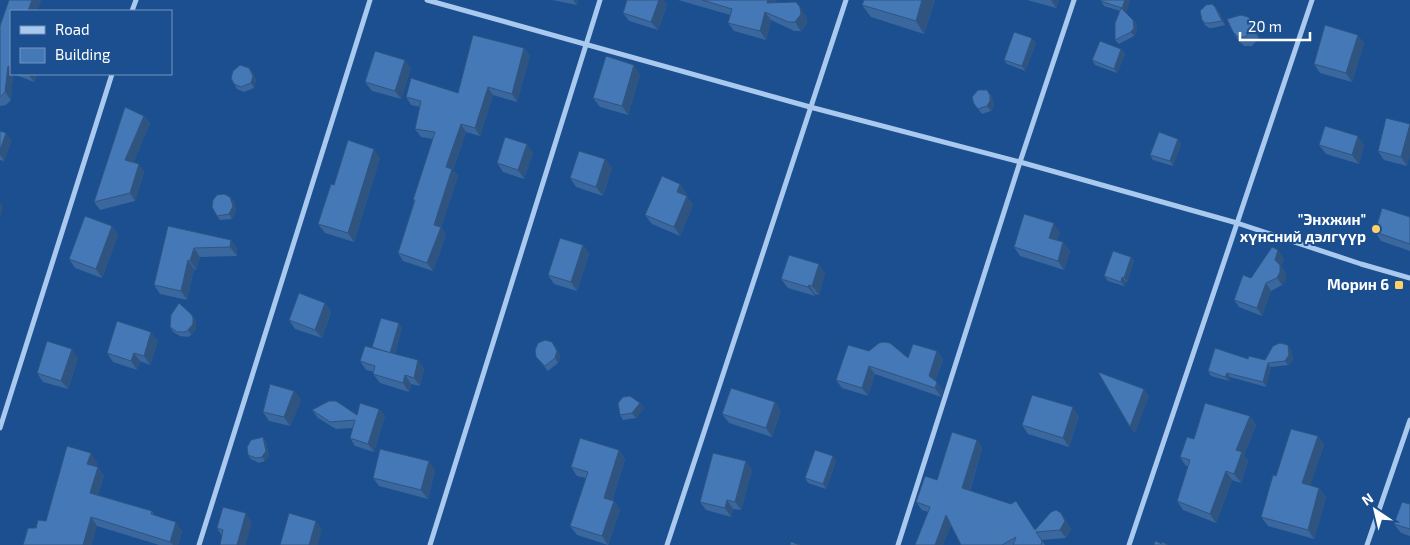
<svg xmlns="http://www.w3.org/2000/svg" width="1410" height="545" font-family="'Exo 2',sans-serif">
  <rect width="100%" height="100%" fill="#1b4f8f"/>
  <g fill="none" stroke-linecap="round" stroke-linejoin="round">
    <!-- street -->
    <g stroke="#a9c9ee" stroke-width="5">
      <path d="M427,0l383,107 210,55 217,61 124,41 49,14"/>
      <path d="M132,11l4,-11"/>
      <path d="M0,428l112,-354"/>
      <path d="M199,545l171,-545"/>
      <path d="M430,545l170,-545"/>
      <path d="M667,545l179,-545"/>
      <path d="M898,545l122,-383 54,-162"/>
      <path d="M1129,545l183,-545"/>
      <path d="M1367,545l43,-125"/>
    </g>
  </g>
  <!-- wall -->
  <g fill="#3a679d">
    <path d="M9,0h32l-4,11h-26v63h26l-3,8 -21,-8 -2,26 -5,5 -6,1v-80z"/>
    <path d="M552,0h26l-1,5z"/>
    <path d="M627,0h36l4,5 -9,25 -29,-9 -6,-8z"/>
    <path d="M678,0h97l1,3 30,13 1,7 -6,8h-7l-23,-11 -5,20 -32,-9 -6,-8 2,-8z"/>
    <path d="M864,0h71l-11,34 -53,-17 -9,-12z"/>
    <path d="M1027,0h32l-3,8z"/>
    <path d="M1130,0l-4,13 11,11v8l-3,4 -15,8 -4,-4 5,-29 -16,-5 -3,-5z"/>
    <path d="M1215,7l4,5 6,13 -12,3h-4l-4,-3 -3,-5z"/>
    <path d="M1227,19l32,12v7l-7,8h-8l-5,-5 -6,-9z"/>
    <path d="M1036,43l-11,28 -18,-7 -3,-4z"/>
    <path d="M1364,43l-12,39 -32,-9 -6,-9z"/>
    <path d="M524,48l6,8 -13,46 -24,-7 -13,41 -14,-4 -13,38 5,6 -17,51 5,8 -13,36 -30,-10 -5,-8 16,-51 -1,-2 20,-61 -12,-2 -6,-8 5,-22 -9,-2 -5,-8 52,-4z"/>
    <path d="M1121,49l4,5 -8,19 -22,-8 -3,-5z"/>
    <path d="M249,68l3,4 4,8 -2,8 -10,4 -7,-3 -3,-5z"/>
    <path d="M411,68l-10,31 -29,-8 -7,-9z"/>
    <path d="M640,74l-12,41 -28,-8 -7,-9z"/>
    <path d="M990,94l3,6 1,6 -3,5 -9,3 -8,-10z"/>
    <path d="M144,116l6,7 -17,40 11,9 -9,29 -35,9 -6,-8z"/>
    <path d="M1410,124v31l-3,11 -23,-6 -6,-9z"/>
    <path d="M0,131l6,2 5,8 -7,20 -4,-1z"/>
    <path d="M1178,139l3,5 -8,22 -20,-6 -3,-5z"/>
    <path d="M1319,145h45l-5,19 -33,-10z"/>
    <path d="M533,153l-9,26 -21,-7 -6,-9z"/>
    <path d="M380,158l-26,84 -29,-9 -7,-9z"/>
    <path d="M605,159l7,9 -9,28 -27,-9 -6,-9z"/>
    <path d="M680,184l6,9 -1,2 8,10 -13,31 -28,-12 -7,-9z"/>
    <path d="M230,197l4,4 2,10 -4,8 -12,1 -3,-4z"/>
    <path d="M1410,217v34l-29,-10 -6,-9z"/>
    <path d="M112,226l6,9 -16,43 -27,-10 -6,-9z"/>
    <path d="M168,226l63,14 6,9v7l-37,1 -4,13 -2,-1 -7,31 -27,-6 -6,-9z"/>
    <path d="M1060,232l-3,8 6,2 7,9 -6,19 -44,-14 -6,-9z"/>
    <path d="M583,245l6,9 -12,37 -23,-7 -6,-9z"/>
    <path d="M1131,257l3,4 -7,21h-1l-2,4 -16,-5 -4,-5z"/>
    <path d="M1284,258l-3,8 4,6 1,7 -4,6 -11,6 -9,25 -23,-9 -5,-7 17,-22z"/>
    <path d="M825,273l-6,22 -4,-1v2l-27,-8 -7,-9z"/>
    <path d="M325,303l6,9 -9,26 -27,-9 -6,-9z"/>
    <path d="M193,317l3,4v8l-5,6 -3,2 -8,-1 -7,-4 -3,-5z"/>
    <path d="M402,327l-7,27 23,6 6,9 -4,17 -9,-2 -2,8 -29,-9 -7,-9 1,-2 -8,-2 -6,-9 13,-13z"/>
    <path d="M158,341l-8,24 -10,-4 -3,9 -24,-8 -6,-9z"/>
    <path d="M555,346l5,10 -2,7 -10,8 -12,-14z"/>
    <path d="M1291,350l2,10 -5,5 -17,2 -5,20 -36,-10 -1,4 -18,-5 -3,-5 40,-12 17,1z"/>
    <path d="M869,351l39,7 29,-7 6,9 -8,21 8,10 -2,6 -66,-23 -7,22 -26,-8 -6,-8z"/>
    <path d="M78,358l-10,31 -25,-7 -6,-9z"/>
    <path d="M294,391l7,9 -11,26 -21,-5 -6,-9z"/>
    <path d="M775,402l6,9 -9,26 -43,-14 -7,-9z"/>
    <path d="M640,403l4,5 -8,10 -13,2 -3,-5z"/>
    <path d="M379,409l6,7 -11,36 -19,-6 -5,-8 3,-10 -17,1 -18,-11 -6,-8 45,5z"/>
    <path d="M1079,416l-10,31 -41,-13 -6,-9z"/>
    <path d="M1250,416l6,9 -12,30 4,6 -7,22 -9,-3 -16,43 -33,-13 -6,-9 11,-35h-2l-6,-9 14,-18z"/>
    <path d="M1318,436l6,9 -14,40 9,3 7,9 -12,42 -46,-13 -7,-9 15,-41z"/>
    <path d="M263,437l3,5 3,14 -4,5 -6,2 -8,-4 -3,-4z"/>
    <path d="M977,440l5,8 -12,43 65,38 26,-16 10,16 -5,9 -24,2 3,5h-84l-10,-20 -8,20h-28l13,-33 -6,-2 -6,-8z"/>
    <path d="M619,450l6,9 -13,42h2l6,9 -12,35 -31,-10 -7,-9 16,-48 -9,-2 -6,-9z"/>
    <path d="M833,456l3,5 -10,28 -18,-6 -3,-5z"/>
    <path d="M97,462l-1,4 2,1 6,9 -6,19 54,16 2,4 28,16 -4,14h-19l-62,-19 -61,2 10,-7z"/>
    <path d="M435,470l-7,29 -49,-13 -6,-8z"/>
    <path d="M752,470l-11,40 -8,-1 -2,8 -25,-7 -6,-8z"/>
    <path d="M1410,504v32l-9,-3 -7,-9z"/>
    <path d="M252,522l-30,14 -5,-8z"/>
  </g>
  <!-- shaded-wall -->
  <g fill="#305480">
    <path d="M32,0h9l-4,11h-9z"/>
    <path d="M573,0h5l-1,5z"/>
    <path d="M659,0h4l4,5 -9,25 -7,-8z"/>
    <path d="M768,0h7l1,1 -3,10 -6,-8z"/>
    <path d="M922,0h13l-11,34 -8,-13z"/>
    <path d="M1051,0h8l-3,8z"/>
    <path d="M1125,0h5l-4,13 -4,-5z"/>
    <path d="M800,7l6,9 1,7 -6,8 -6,-9z"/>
    <path d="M1215,7l4,5 6,13 -3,-4z"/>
    <path d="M765,12l6,8 -5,20 -6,-9z"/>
    <path d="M1133,20l4,4v8l-3,4 -3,-4z"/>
    <path d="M1253,22l6,9v7l-6,-9z"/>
    <path d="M1358,35l6,8 -12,39 -6,-9z"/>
    <path d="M1032,38l4,5 -11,28 -3,-5z"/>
    <path d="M524,48l6,8 -13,46 -5,-8z"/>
    <path d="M1121,49l4,5 -8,19 -3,-4z"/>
    <path d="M405,60l6,8 -10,31 -6,-8z"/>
    <path d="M634,65l6,9 -12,41 -6,-9z"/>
    <path d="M8,66l3,5v3h2l-2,26 -6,-8z"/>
    <path d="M249,68l3,4 4,8 -2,8 -3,-5z"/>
    <path d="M28,74h9l-3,8z"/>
    <path d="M488,87l5,8 -13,41 -5,-8z"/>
    <path d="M987,90l6,10 1,6 -3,5 -4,-5z"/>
    <path d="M144,116l6,7 -19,45 -6,-8z"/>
    <path d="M461,124l5,8 -13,38 5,6 -17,51 5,8 -13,36 -6,-8 7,-38 12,-58z"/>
    <path d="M1410,124v31l-3,11 -6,-9z"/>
    <path d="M6,133l5,8 -7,20 -4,-6v-5z"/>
    <path d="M1358,136l6,9 -5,19 -7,-9z"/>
    <path d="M1178,139l3,5 -8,22 -3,-5z"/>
    <path d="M527,144l6,9 -9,26 -6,-9z"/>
    <path d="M374,149l6,9 -26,84 -6,-9z"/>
    <path d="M605,159l7,9 -9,28 -7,-9z"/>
    <path d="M139,164l5,8 -9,29 -5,-8z"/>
    <path d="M680,184l6,9 -3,8 -6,-9z"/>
    <path d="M687,196l6,9 -13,31 -6,-9z"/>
    <path d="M230,197l4,4 2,10 -4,8 -3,-5z"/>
    <path d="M0,202l3,5 -3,12z"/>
    <path d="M1054,223l6,9 -5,15 -6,-9z"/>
    <path d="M112,226l6,9 -16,43 -6,-9z"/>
    <path d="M231,240l6,9v7l-7,-9z"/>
    <path d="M1063,242l7,9 -6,19 -6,-9z"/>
    <path d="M583,245l6,9 -12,37 -6,-9z"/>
    <path d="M194,248l6,9 -4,13 -6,-9z"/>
    <path d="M1278,250l6,8 -3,8 4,6 1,7 -4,6 -5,-7 -2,-18z"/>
    <path d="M1131,257l3,4 -7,21 -3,-4z"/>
    <path d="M188,260l6,9 -7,31 -6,-9z"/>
    <path d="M819,264l6,9 -6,22 -7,-9z"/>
    <path d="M1122,277l4,5 -2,4 -3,-4z"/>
    <path d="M1266,283l5,8 -9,25 -5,-8z"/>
    <path d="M809,285l6,9v2l-7,-9z"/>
    <path d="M325,303l6,9 -9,26 -7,-8z"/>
    <path d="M193,317l3,4v8l-5,6 -3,-5z"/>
    <path d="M399,323l3,4 -8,30 -4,-4z"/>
    <path d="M151,332l7,9 -8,24 -6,-9z"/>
    <path d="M552,342l8,14 -2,7 -3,-5z"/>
    <path d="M1288,345l3,5 2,10 -5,5 -3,-4z"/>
    <path d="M72,349l6,9 -10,31 -7,-8z"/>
    <path d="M937,351l6,9 -9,24 -5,-8z"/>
    <path d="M134,353l6,8 -3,9 -6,-9z"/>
    <path d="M418,360l6,9 -4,17 -6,-8z"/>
    <path d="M1268,363l3,4 -5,20 -3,-5z"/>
    <path d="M869,366l6,8 -7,22 -6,-8z"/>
    <path d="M1227,373l3,4 -1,4 -4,-4z"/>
    <path d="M405,375l6,9 -2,8 -6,-9z"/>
    <path d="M937,382l6,9 -2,6 -6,-9z"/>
    <path d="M1144,389l5,7 -14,38 -5,-7z"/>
    <path d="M294,391l7,9 -11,26 -6,-9z"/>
    <path d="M775,402l6,9 -9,26 -6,-9z"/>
    <path d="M640,403l4,5 -8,10 -4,-5z"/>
    <path d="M1073,407l6,9 -10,31 -6,-9z"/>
    <path d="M379,409l6,7 -11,36 -6,-8z"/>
    <path d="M1250,416l6,9 -12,30 4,6 -7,22 -7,-9 2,-24z"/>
    <path d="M1318,436l6,9 -16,47 -6,-9z"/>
    <path d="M263,437l3,5 3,14 -4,5 -3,-4z"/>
    <path d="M977,440l5,8 -14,48 -6,-8z"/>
    <path d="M619,450l6,9 -15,48 -6,-9z"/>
    <path d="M91,453l6,9 -3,11 -7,-9z"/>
    <path d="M833,456l3,5 -10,28 -3,-5z"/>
    <path d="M429,461l6,9 -7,29 -7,-9z"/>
    <path d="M746,461l6,9 -11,40 -6,-8z"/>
    <path d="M98,467l6,9 -8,26 -6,-9z"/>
    <path d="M1226,471l6,9 -16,43 -6,-9z"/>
    <path d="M1319,488l7,9 -12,42 -6,-9z"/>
    <path d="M727,500l6,9 -2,8 -6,-9z"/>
    <path d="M614,501l6,9 -12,35 -6,-9z"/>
    <path d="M246,513l6,9 -6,23h-9z"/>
    <path d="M1061,513l10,16 -5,9 -6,-8z"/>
    <path d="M946,515l6,8 -9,22h-8z"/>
    <path d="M91,517l6,9 -5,19h-9z"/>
    <path d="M316,521l6,9 -4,15h-9z"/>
    <path d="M176,522l6,9 -4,14h-5l-3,-3z"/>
  </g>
  <!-- building -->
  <g fill="#4478b7" stroke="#305480">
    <path d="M9,0h23l-4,11h-17v56l-3,-1 -3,26 -5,5v-71z"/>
    <path d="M627,0h32l-8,22 -28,-9z"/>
    <path d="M702,0h66l-1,3 29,-1 4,5 1,7 -6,8h-7l-23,-10 -5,19 -32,-8 4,-14z"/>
    <path d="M864,0h58l-6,21 -54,-16z"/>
    <path d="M1101,0h24l-3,8 -21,-7z"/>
    <path d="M1212,4l3,3 7,14 -12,2h-5l-3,-3 -2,-9 6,-6z"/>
    <path d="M1121,8l12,12 1,8 -3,4 -16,8v-17z"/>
    <path d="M1241,15l7,2 5,5v7l-8,8h-7l-5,-5 -6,-13z"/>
    <path d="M1325,25l33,10 -12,38 -32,-9z"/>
    <path d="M1014,32l18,6 -10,28 -18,-6z"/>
    <path d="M473,35l51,13 -12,46 -24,-7 -13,41 -14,-4 -15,43 6,2 -18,56 7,2 -14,36 -29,-10 17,-53h-2l22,-68 -20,-3 6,-28 -15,-4 5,-19 47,15z"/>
    <path d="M1100,41l21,8 -7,20 -22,-9z"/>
    <path d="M375,51l30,9 -10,31 -30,-9z"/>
    <path d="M606,56l28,9 -12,41 -29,-8z"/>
    <path d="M240,65l9,3 4,8 -2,7 -10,4 -7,-3 -3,-6 2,-7z"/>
    <path d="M978,90h9l3,5v6l-3,5 -9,3 -4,-5 -2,-7z"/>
    <path d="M125,107l19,9 -19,44 14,4 -9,29 -36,9z"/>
    <path d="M1386,118l24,6 -9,33 -23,-6z"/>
    <path d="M1325,126l33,10 -6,19 -33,-10z"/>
    <path d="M0,131l6,2 -6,17z"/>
    <path d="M1159,132l19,7 -8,22 -20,-6z"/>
    <path d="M505,137l22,7 -9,26 -21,-7z"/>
    <path d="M348,140l26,9 -26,84 -30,-9 13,-40 3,1z"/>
    <path d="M579,151l26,8 -9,28 -26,-9z"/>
    <path d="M662,176l18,8 -3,8 10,4 -13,31 -29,-12z"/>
    <path d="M224,194l6,3 3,9 -4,8 -12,2 -5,-9 1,-7 4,-5z"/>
    <path d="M1382,208l28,9v27l-35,-12z"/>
    <path d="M1024,214l30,9 -5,15 14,4 -5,19 -44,-14z"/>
    <path d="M85,216l27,10 -16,43 -27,-10z"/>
    <path d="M168,226l63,14 -1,7 -36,1 -4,13 -2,-1 -7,31 -27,-6z"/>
    <path d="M560,238l23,7 -12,37 -23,-7z"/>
    <path d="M1272,247l6,3 -3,10 5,5v7l-3,6 -11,5 -9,25 -23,-8 9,-25 8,3z"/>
    <path d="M1113,251l18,6 -7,21 -2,-1 -1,5 -17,-6z"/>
    <path d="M789,255l30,9 -7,22 -3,-1 -1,2 -27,-8z"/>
    <path d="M299,293l26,10 -10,27 -26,-10z"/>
    <path d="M179,303l12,11 2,3v7l-5,6 -3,2h-8l-7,-5 1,-12z"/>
    <path d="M381,318l18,5 -9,30 -18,-6z"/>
    <path d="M117,321l34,11 -7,24 -10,-3 -3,8 -24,-8z"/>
    <path d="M545,340l7,2 5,9 -2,7 -10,8 -9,-9 -1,-7 3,-7z"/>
    <path d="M47,341l25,8 -11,32 -24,-8z"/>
    <path d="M883,342l7,1 18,15 5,-14 24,7 -8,25 8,6 -2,6 -66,-22 -7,22 -26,-8 12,-35 21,6 10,-8z"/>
    <path d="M1280,343l8,2 1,10 -4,6 -17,2 -5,19 -36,-9 -2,4 -17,-6 7,-23 33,11 1,-3 16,4 8,-14z"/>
    <path d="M365,346l53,14 -4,18 -9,-3 -2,8 -30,-9 2,-8 -15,-5z"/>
    <path d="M1098,372l46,17 -14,38z"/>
    <path d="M270,384l24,7 -10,26 -21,-5z"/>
    <path d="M731,388l44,14 -9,26 -44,-14z"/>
    <path d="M1032,395l41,12 -10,31 -41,-13z"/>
    <path d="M630,396l10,7 -8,10 -12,2 -2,-12 5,-6z"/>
    <path d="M329,401h7l21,14 3,-12 19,6 -11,35 -18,-6 5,-18 -25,2 -18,-12z"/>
    <path d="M1205,403l45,13 -14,34 6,2 -8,22 -8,-3 -16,43 -33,-13 13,-41 -10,-3 7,-20 7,2z"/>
    <path d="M1291,429l27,7 -16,47 17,5 -11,42 -47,-13 12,-42 3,1z"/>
    <path d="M952,432l25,8 -15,48 49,16 5,-3 19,29 16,-18 5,-2 5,3 4,8 -5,9 -24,2 6,9 -1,4h-28l3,-8 -14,8h-41l-15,-30 -11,30h-20l15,-38 -14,-5 9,-26 12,4z"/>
    <path d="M263,437l3,14 -4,6 -6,1 -8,-3 -1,-8 4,-7z"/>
    <path d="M580,438l39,12 -15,48 10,3 -12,35 -32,-10 18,-54 -17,-5z"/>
    <path d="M67,446l24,7 -4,11 11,3 -8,26 62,18 -1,3 25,8 -6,20 -79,-25 -8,28h-60l5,-17h8l2,-8 8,1z"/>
    <path d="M380,449l49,12 -8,29 -48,-12z"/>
    <path d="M815,450l18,6 -10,28 -18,-6z"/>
    <path d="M713,453l33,8 -11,41 -8,-2 -2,8 -25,-6z"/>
    <path d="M1402,502l8,2v25l-16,-5z"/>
    <path d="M223,507l23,6 -9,32h-17l3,-15 -6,-2z"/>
    <path d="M289,513l27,8 -7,24h-29z"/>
    <path d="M1155,541l7,3v-2l6,3h-14z"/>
    <path d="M791,542l9,3h-10z"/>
  </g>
  <!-- markers -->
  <g fill="#ffd166" stroke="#1b4f8f" stroke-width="2">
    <circle cx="1376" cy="229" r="5"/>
    <rect x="1394" y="280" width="10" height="10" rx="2.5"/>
  </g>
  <g text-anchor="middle" stroke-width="4" stroke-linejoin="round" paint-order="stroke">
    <!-- poi labels -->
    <g font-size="15" font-weight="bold" fill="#fff" stroke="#1b4f8f" text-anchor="end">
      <text x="1366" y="225">"Энхжин"<tspan x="1366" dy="17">хүнсний дэлгүүр</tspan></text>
      <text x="1389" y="290">Морин 6</text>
    </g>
  </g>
  <!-- legend -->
  <rect x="10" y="10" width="162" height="65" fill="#1b4f8f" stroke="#7695bc"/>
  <rect x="20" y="26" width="25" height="8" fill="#a9c9ee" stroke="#7695bc"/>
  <text x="55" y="35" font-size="15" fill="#ffffff">Road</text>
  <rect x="20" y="48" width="25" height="15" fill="#4478b7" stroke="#7695bc"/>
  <text x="55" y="60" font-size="15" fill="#ffffff">Building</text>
  <!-- north arrow -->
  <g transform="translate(1375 510) rotate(325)" stroke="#1b4f8f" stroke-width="4" paint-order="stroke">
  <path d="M0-4L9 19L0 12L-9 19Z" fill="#ffffff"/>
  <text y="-8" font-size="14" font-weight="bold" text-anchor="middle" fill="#ffffff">N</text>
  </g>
  <!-- scale -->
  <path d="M1240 32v8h70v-8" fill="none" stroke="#ffffff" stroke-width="2.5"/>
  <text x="1248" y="32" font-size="15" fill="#ffffff" stroke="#1b4f8f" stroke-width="4" paint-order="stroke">20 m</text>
</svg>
